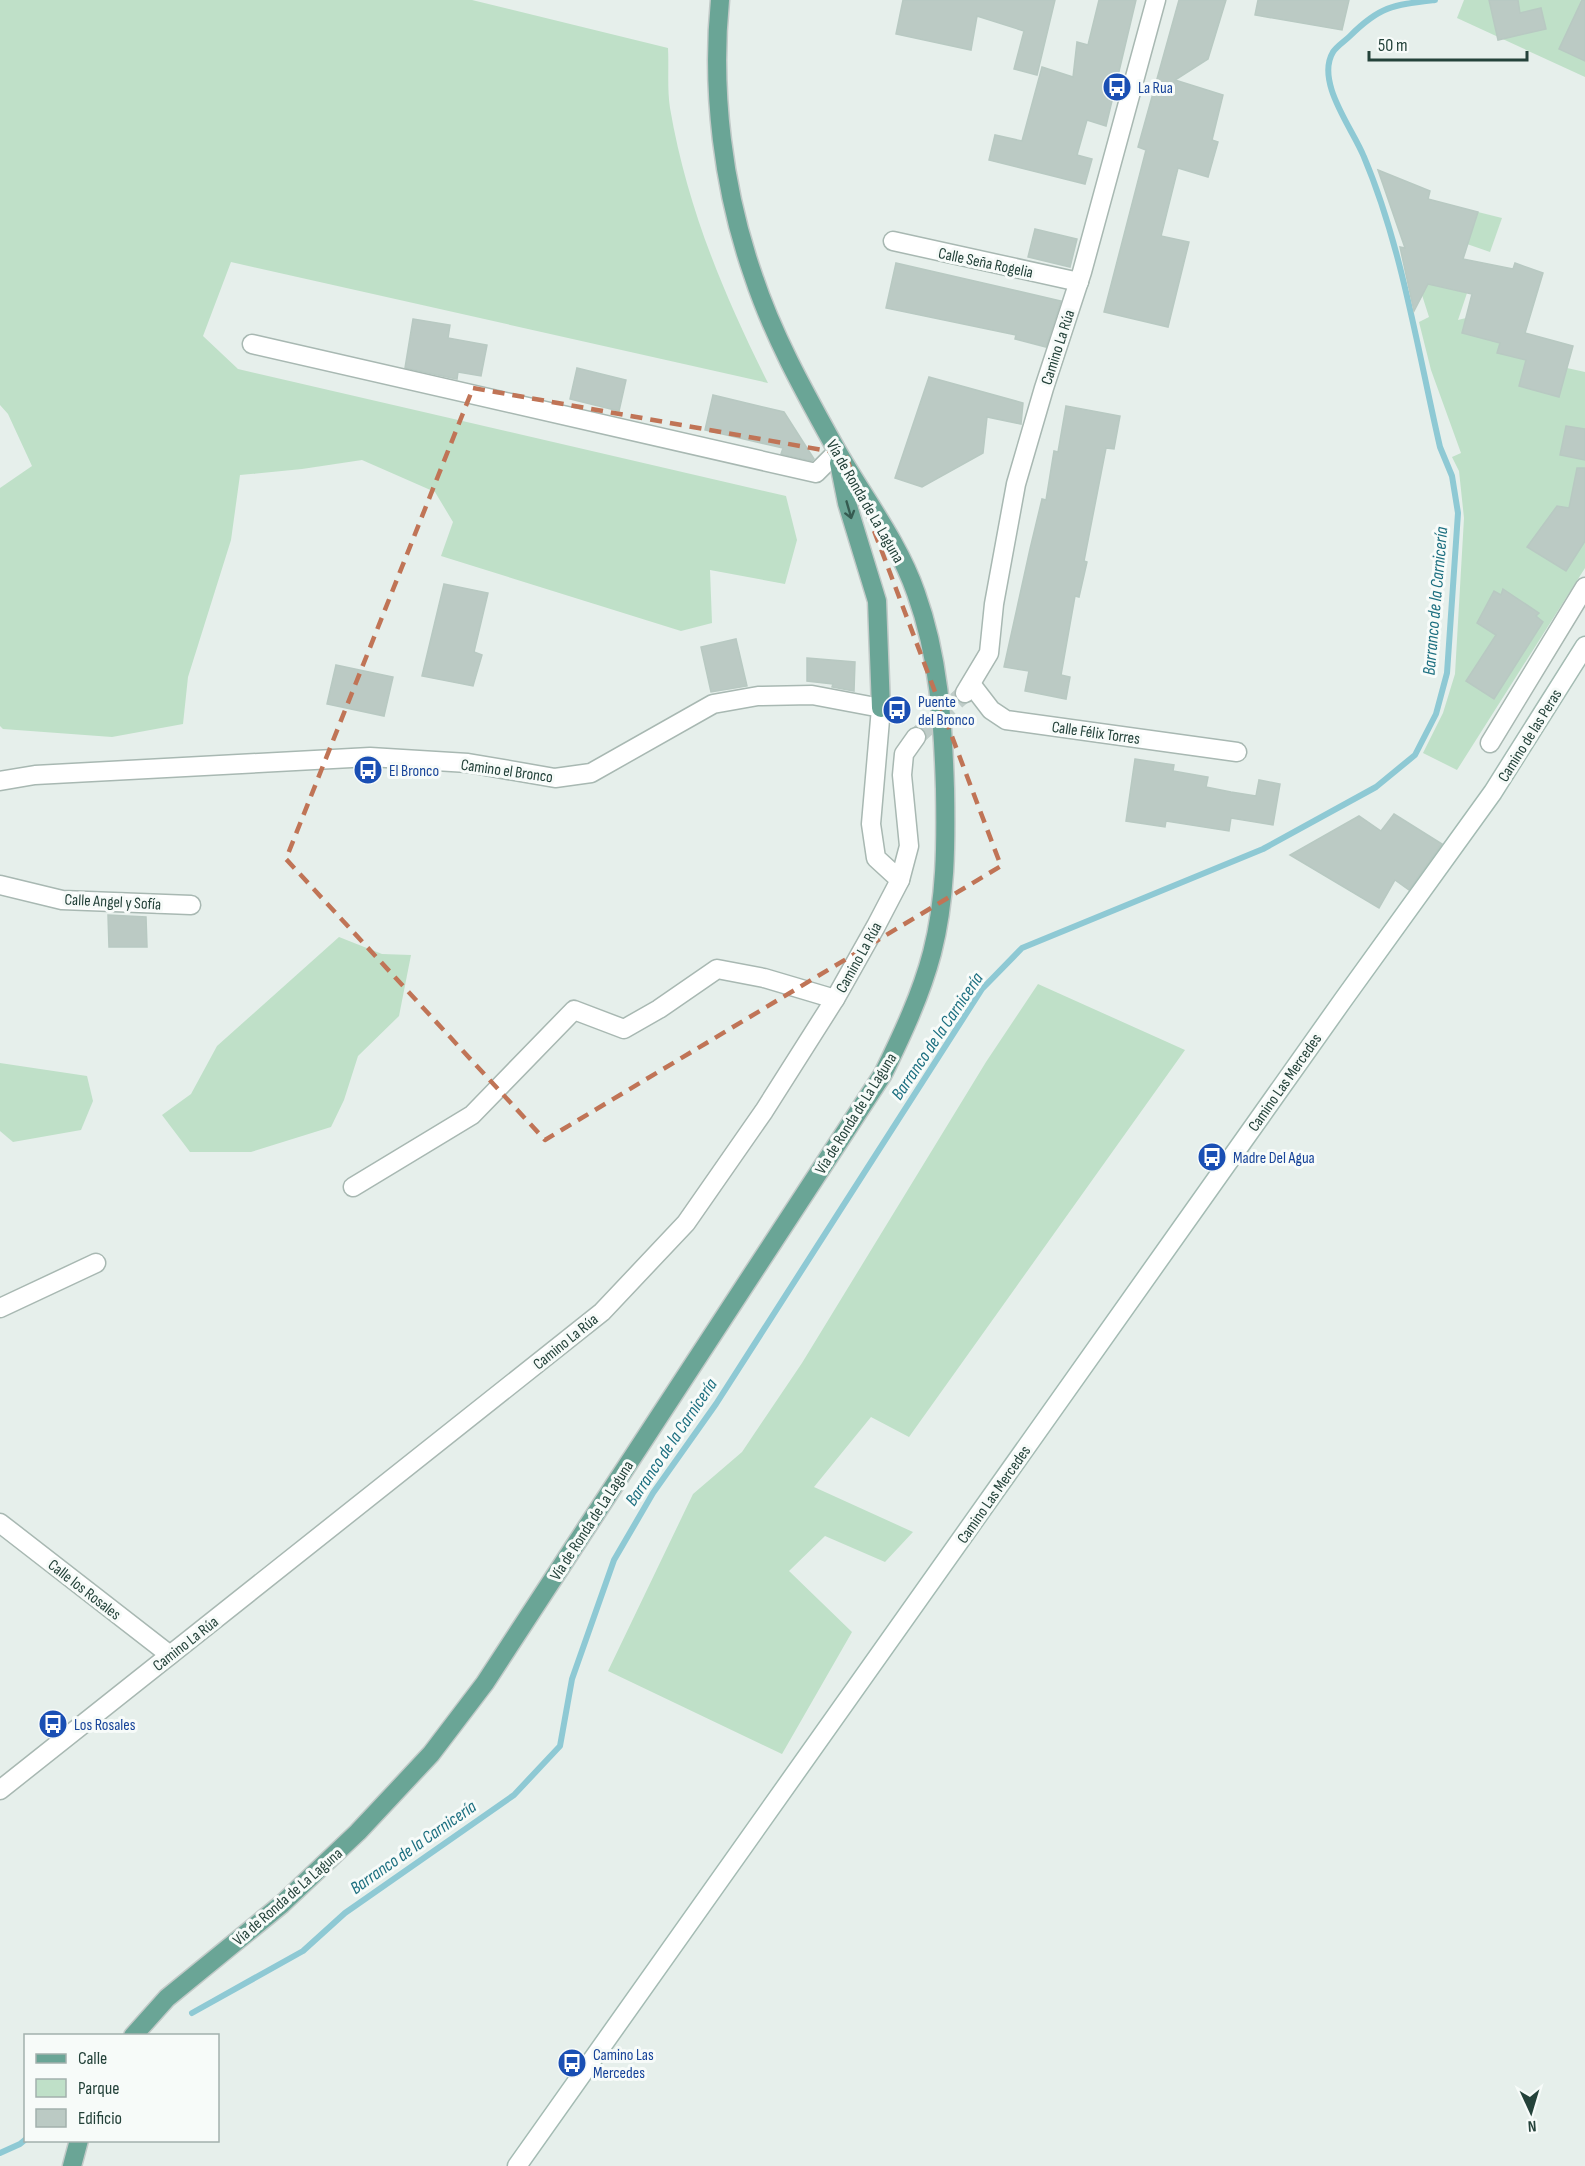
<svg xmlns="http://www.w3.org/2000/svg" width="1585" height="2166" font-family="'Sofia Sans Condensed',sans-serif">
  <rect width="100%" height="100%" fill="#e6efeb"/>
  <!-- green -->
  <g fill="#bfe0c8">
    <path d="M0,0h472l196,48c1,19 -1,41 2,60 17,99 53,185 98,275l-537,-121 -28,74 35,33 548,127 11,44 -12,44 -75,-14 2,53 -31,8 -240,-75 12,-34 -18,-30 -73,-32 -60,9 -62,6 -9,65 -43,137 -5,47 -71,13 -109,-8 -3,-3v-238l32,-22 -24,-52 -8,-9z"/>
    <path d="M1464,0h116l5,2v75l-128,-59z"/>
    <path d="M1478,212l24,6 -12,34 -23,-8z"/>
    <path d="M1428,284l39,9 -9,27 8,-2 107,28 -6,22 18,4v196l-128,202 -34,-17 20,-40 12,-39 9,-156 -5,-47 -7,-14 9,-4 -30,-83 -12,-48 10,-5 -7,-22z"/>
    <path d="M339,937l43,17 29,1 -12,61 -41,40 -14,44 -13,27 -80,25h-61l-28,-37 29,-21 26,-48z"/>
    <path d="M1038,984l147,66 -276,387 -38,-20 -57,70 99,45 -28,30 -60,-26 -36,35 63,61 -70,122 -174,-83 85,-177 49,-42 60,-89 184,-301z"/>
    <path d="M0,1063l87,13 6,25 -12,29 -68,12 -13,-11z"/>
  </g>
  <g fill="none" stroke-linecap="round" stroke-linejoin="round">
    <!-- stream -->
    <g stroke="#8ec9d4" stroke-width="6">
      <path d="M192,2013l111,-62 42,-38 169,-118 46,-49 12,-67 42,-119 39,-67 63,-89 266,-415 40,-41 241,-99 113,-62 39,-32 21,-41 11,-41 11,-160 -6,-37 -12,-29c-22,-95 -38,-200 -76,-290 -11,-28 -49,-75 -31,-105 4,-6 12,-11 17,-16 30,-30 43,-31 85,-36"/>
      <path d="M0,2153l20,-9 6,-5"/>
    </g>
  </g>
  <!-- building -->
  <g fill="#bbcac4" stroke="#b8c9c2" stroke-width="1.5">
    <path d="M903,0h152l-18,75 -23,-6 10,-38 -47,-15 -6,34 -75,-16z"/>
    <path d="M1099,0h37l-30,126 -19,-6 -10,35 15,4 -7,25 -96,-24 6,-25 27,6 20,-74 31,10 4,-35 11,3z"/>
    <path d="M1179,0h47l-18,59 -33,21 48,15 -11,45 6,2 -10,35 -30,-9 -17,68 28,6 -21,85 -64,-15 42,-162 -8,-3z"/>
    <path d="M1258,0h91l-7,30 -87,-15z"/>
    <path d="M1489,0h29l2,13 21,-5 5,21 -48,11z"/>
    <path d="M1582,0h3v61l-26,-12z"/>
    <path d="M1378,170l52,21 -2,8 50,13 -15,47 50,10 2,-6 28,10 -18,60 48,13 -14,51 -40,-11 7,-26 -29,-7 3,-10 -38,-10 10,-39 -44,-10 -14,27 -14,-64 5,1z"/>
    <path d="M1035,229l42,10 -7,28 -42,-10z"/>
    <path d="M896,263l165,38 -15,46 -31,-8 1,-4 -130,-27z"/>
    <path d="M413,319l37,6 -2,13 39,7 -6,31 -23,-4 -1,7 -52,-11z"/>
    <path d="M577,368l49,12 -7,31 -49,-12z"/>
    <path d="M929,377l94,26 -2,21 -34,-7 -4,36 -61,34 -27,-9z"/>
    <path d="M713,395l71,17 30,47 -2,2 -31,-7 2,-6 -78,-18z"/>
    <path d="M1066,406l54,10 -6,33 -8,-1 -22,113 3,1 -8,35 -4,-1 -14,79 9,2 -4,22 -41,-8 4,-20 -25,-4 26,-118 12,-50 4,1 8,-49 4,1z"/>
    <path d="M1566,426l19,3v31l-25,-5z"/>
    <path d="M1577,468h8v73l-19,30 -39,-24 30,-41 12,2z"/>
    <path d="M444,584l44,9 -14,59 8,3 -9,31 -51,-10z"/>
    <path d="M1503,589l36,24 -3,3 7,6 -49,77 -28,-18 30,-46 -19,-12 17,-32 7,4z"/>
    <path d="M736,639l11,47 -36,6 -10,-45z"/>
    <path d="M807,658l48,4 -1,29 -22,-4 1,-3 -26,-3z"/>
    <path d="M336,665l57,12 -9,39 -57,-12z"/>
    <path d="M1135,759l39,6 -1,6 35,6 -2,10 25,5 25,4 3,-16 21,4 -7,41 -42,-7 -2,13 -63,-10 -1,6 -39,-6z"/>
    <path d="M1394,814l48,30 -33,46 -14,-10 -16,28 -89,-53 69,-39 22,15z"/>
    <path d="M108,915l38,2 1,30h-38z"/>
  </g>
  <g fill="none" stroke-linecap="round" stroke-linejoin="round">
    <!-- street-tunnel -->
    <path stroke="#bfccc8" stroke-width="18" stroke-dasharray="18 9" stroke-linecap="butt" d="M916,737l49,-44"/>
    <!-- street casing -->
    <g stroke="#a8b8b2" stroke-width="21">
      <g id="street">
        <path d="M893,241l186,41"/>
        <path d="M252,344l564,129 21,-21"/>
        <path d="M971,684l20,26 15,10 231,32"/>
        <path d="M965,693l24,-40 5,-49 22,-120 28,-96 38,-116 74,-272"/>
        <path d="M1490,743l95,-156"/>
        <path d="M0,781l35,-6 335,-18 98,6 87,15 36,-5 122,-69 45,-8 54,-1 69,13 -10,116 5,34 24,22"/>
        <path d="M0,885l62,15 129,5"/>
        <path d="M353,1187l119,-72 102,-105 50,19 35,-20 58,-40 47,9 71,21"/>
        <path d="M0,1308l96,-45"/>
        <path d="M0,1523l170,132"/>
        <path d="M0,1790l602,-478 84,-89 78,-112 71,-112 41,-73 24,-46 9,-34 -7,-71 2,-21 12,-17"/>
      </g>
    </g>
    <!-- secondary casing -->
    <g stroke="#a4bbb3" stroke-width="21">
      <path id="secondary" d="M517,2166l826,-1166 150,-208 92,-146"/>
    </g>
    <!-- primary casing -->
    <g stroke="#c2cac8" stroke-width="21">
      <g id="primary">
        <path d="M839,463l8,40 30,98 4,107"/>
        <path d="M133,2036l34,-38 115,-94 76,-72 73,-78 54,-71 398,-609c19,-39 38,-79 49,-121 14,-54 14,-109 13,-164 -2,-67 -6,-132 -29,-196 -18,-52 -53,-96 -80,-144 -31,-56 -63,-113 -83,-174 -30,-86 -42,-184 -33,-275"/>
        <path d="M72,2166l7,-26"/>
      </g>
    </g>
    <!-- street -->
    <use href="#street" stroke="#fff" stroke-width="18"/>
    <!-- secondary -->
    <use href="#secondary" stroke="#fff" stroke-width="18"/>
    <!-- primary -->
    <use href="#primary" stroke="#6aa596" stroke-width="18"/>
  </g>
  <!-- one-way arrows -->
  <defs><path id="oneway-shaft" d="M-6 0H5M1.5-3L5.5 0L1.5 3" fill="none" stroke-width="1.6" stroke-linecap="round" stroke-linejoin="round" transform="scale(1.5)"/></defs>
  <use stroke="#365b51" href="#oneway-shaft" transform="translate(849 510) rotate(74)"/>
  <!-- marked area -->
  <path fill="none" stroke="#c07456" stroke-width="4.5" stroke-dasharray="12 8" stroke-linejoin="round" d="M473,388l372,66 156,412 -456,274 -259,-281z"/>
  <!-- icons -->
  <defs>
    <g id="bus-disc" transform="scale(1.5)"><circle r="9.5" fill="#1a4fb4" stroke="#f7fbf9"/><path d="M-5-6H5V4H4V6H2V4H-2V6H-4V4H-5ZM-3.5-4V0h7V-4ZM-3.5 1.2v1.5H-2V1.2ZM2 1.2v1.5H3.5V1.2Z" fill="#fff"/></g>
  </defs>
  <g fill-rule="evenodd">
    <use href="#bus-disc" x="1117" y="87"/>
    <use href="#bus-disc" x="897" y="710"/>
    <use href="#bus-disc" x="368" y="770"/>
    <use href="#bus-disc" x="1212" y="1157"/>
    <use href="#bus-disc" x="53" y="1724"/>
    <use href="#bus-disc" x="572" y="2063"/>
  </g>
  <g text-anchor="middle" stroke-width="6" stroke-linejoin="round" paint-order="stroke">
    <!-- transit labels -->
    <g font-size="16" fill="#164399" stroke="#f7fbf9" text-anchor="start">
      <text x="1138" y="93">La Rua</text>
      <text x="918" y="707">Puente<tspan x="918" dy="18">del Bronco</tspan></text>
      <text x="389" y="776">El Bronco</text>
      <text x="1233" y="1163">Madre Del Agua</text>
      <text x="74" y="1730">Los Rosales</text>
      <text x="593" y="2060">Camino Las<tspan x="593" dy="18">Mercedes</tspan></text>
    </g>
    <!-- street labels -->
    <g font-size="16" fill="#24423a" stroke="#f7fbf9">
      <text transform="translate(986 262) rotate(12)" y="6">Calle Seña Rogelia</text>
      <text transform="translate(1057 347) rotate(-72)" y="6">Camino La Rúa</text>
      <text transform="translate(866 501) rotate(60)" y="6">Vía de Ronda de La Laguna</text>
      <text transform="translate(1096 732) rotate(8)" y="6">Calle Félix Torres</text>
      <text transform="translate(1529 735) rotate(-58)" y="6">Camino de las Peras</text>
      <text transform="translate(507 770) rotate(8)" y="6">Camino el Bronco</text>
      <text transform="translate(113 901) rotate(3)" y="6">Calle Angel y Sofía</text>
      <text transform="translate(858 957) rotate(-61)" y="6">Camino La Rúa</text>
      <text transform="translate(1284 1082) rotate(-55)" y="6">Camino Las Mercedes</text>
      <text transform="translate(855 1113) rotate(-58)" y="6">Vía de Ronda de La Laguna</text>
      <text transform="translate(565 1341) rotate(-39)" y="6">Camino La Rúa</text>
      <text transform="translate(993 1494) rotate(-55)" y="6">Camino Las Mercedes</text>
      <text transform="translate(591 1520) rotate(-57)" y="6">Vía de Ronda de La Laguna</text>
      <text transform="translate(85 1589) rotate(38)" y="6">Calle los Rosales</text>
      <text transform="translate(185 1643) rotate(-38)" y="6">Camino La Rúa</text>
      <text transform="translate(287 1896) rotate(-41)" y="6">Vía de Ronda de La Laguna</text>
    </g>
    <!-- water labels -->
    <g font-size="18" font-style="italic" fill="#1c6f80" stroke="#f7fbf9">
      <text transform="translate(1435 601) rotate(-85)" y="6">Barranco de la Carnicería</text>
      <text transform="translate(937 1036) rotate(-56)" y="6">Barranco de la Carnicería</text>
      <text transform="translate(671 1442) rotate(-56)" y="6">Barranco de la Carnicería</text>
      <text transform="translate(413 1847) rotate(-35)" y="6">Barranco de la Carnicería</text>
    </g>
  </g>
  <!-- legend -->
  <rect x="24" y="2034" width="195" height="108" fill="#f7fbf9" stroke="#a3b1ad" stroke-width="1.5"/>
  <rect x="36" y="2054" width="30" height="9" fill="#6aa596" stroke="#a3b1ad" stroke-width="1.5"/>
  <text x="78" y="2064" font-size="18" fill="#24423a">Calle</text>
  <rect x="36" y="2079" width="30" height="18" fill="#bfe0c8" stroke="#a3b1ad" stroke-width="1.5"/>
  <text x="78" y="2094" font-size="18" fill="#24423a">Parque</text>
  <rect x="36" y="2109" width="30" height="18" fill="#bbcac4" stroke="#a3b1ad" stroke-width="1.5"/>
  <text x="78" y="2124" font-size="18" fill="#24423a">Edificio</text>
  <!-- north arrow -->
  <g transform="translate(1531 2112) rotate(176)" stroke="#f7fbf9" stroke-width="4.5" paint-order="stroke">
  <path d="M0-4.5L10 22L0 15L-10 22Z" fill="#24423a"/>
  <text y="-9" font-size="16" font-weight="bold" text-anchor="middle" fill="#24423a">N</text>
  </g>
  <!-- scale -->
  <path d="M1369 51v9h158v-9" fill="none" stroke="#24423a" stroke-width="3"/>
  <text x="1378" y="51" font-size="18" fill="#24423a" stroke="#f7fbf9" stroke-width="4.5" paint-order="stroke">50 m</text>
</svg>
